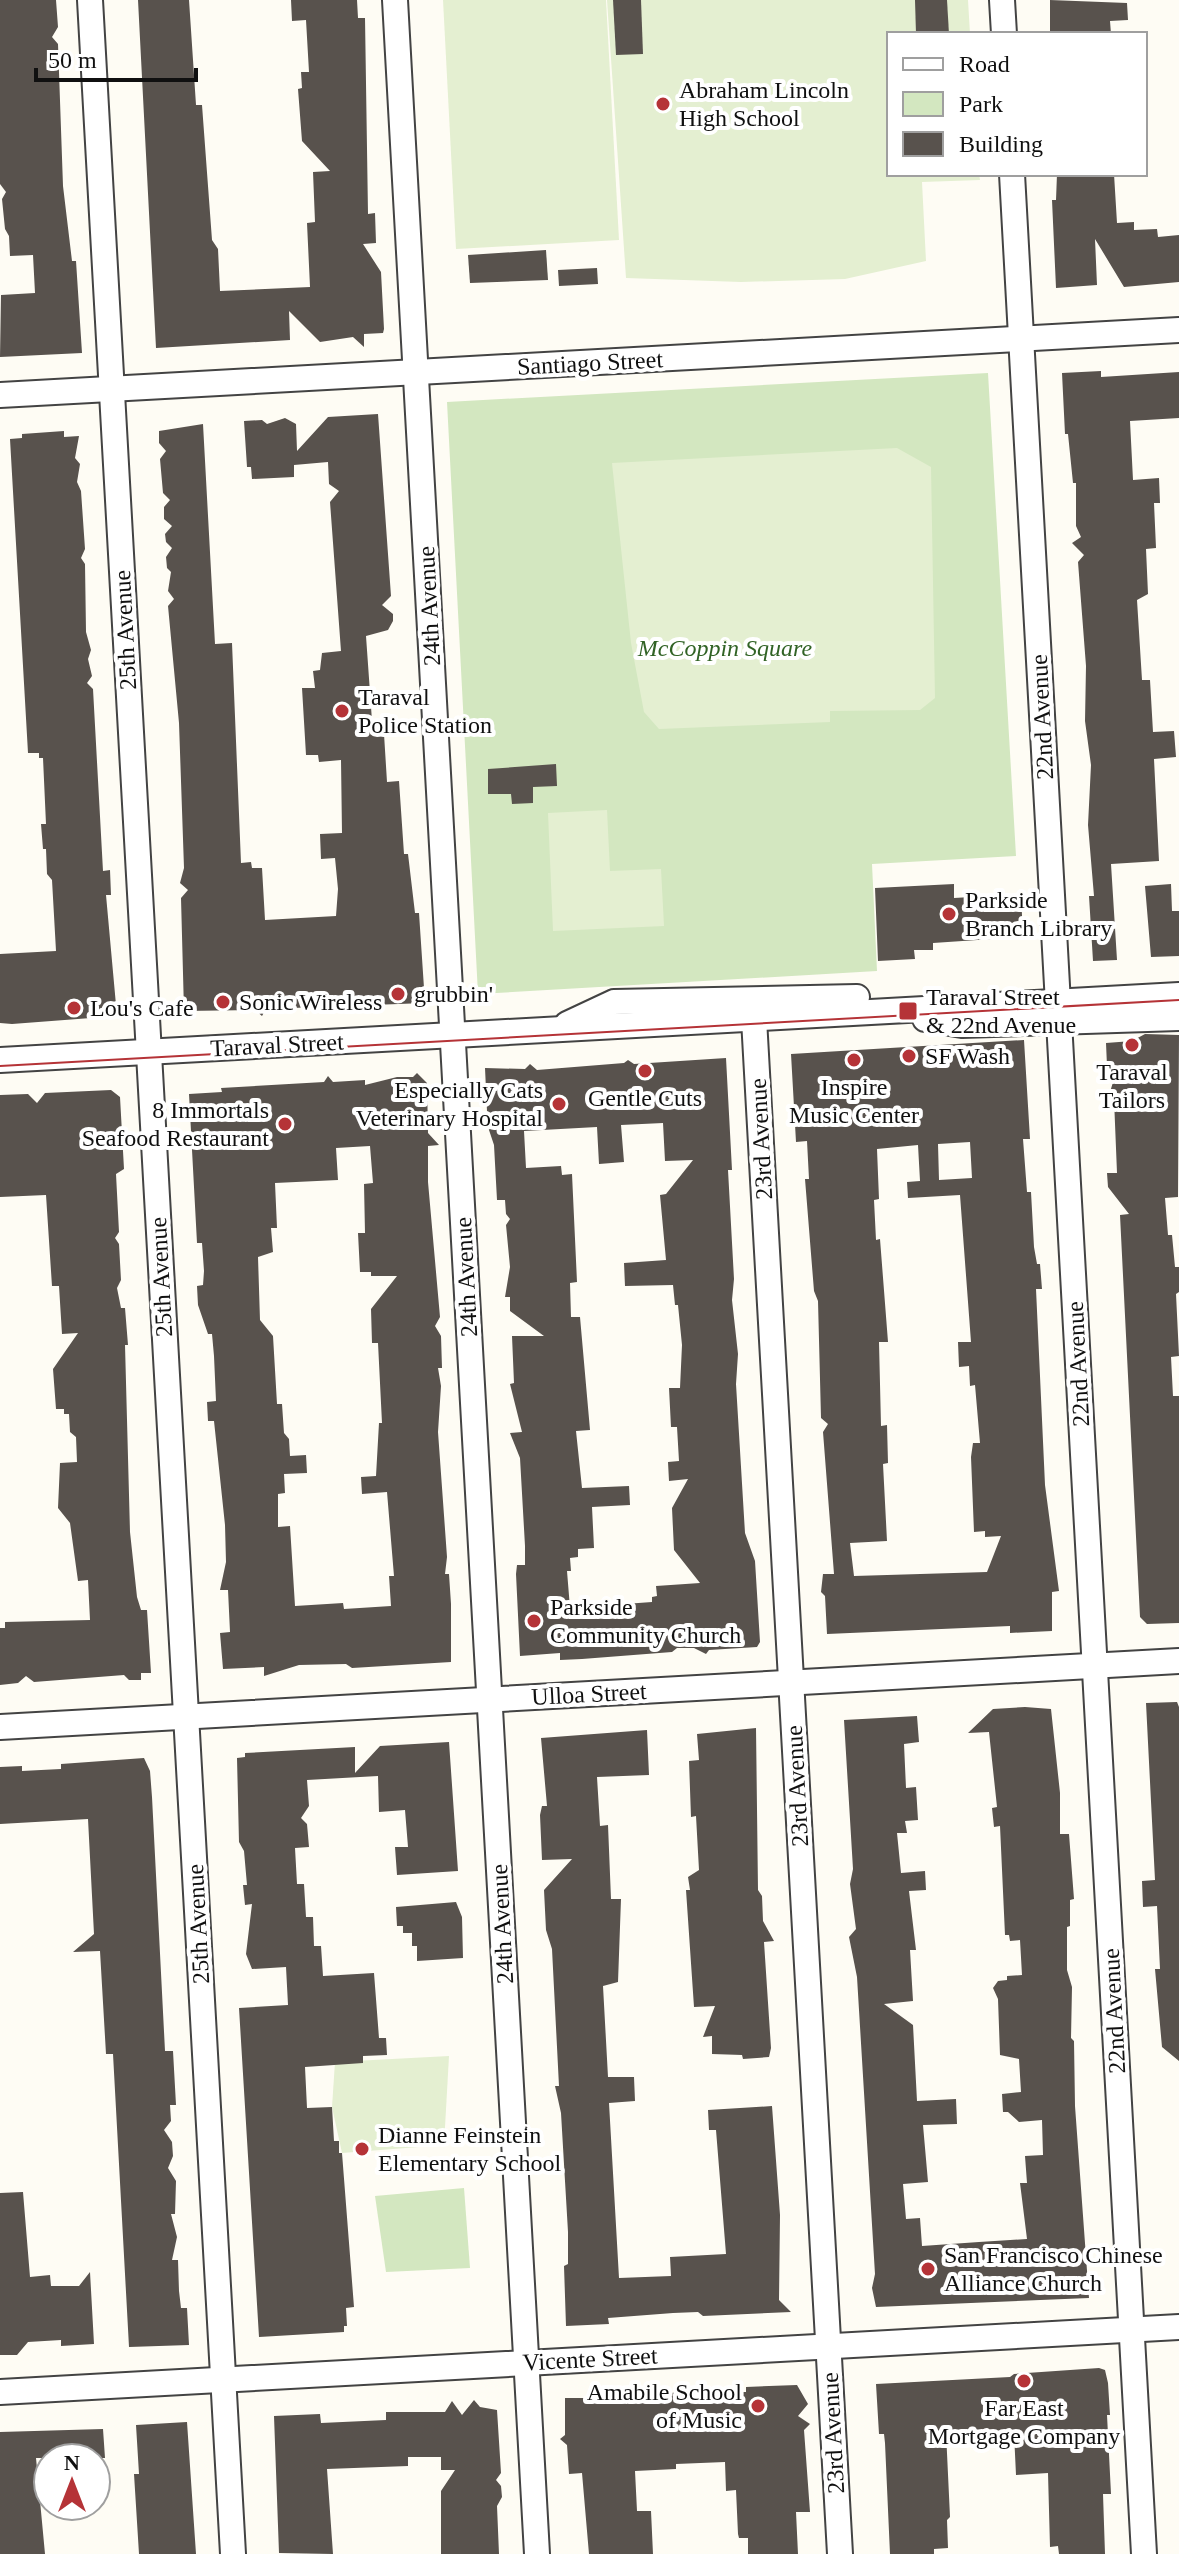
<svg xmlns="http://www.w3.org/2000/svg" width="1179" height="2554" font-family="'Times New Roman',serif">
  <rect width="100%" height="100%" fill="#fefcf4"/>
  <!-- green -->
  <g fill="#d3e7c0">
    <path d="M988,373l28,483 -144,8 5,107 -399,23 -31,-592z"/>
    <path d="M464,2188l6,80 -84,4 -11,-76z"/>
  </g>
  <!-- pitch -->
  <g fill="#e4efd1">
    <path d="M443,0h163l13,240 -163,9z"/>
    <path d="M607,0h361l2,34h-81v140h90l1,6 -58,2 4,79 -81,18 -104,3 -115,-4z"/>
    <path d="M897,448l34,19 4,231 -15,12 -90,1v11l-171,7 -15,-17 -13,-69 -19,-180z"/>
    <path d="M607,810l3,61 51,-2 3,57 -111,5 -5,-118z"/>
    <path d="M449,2056l-5,89 -102,8 -10,-46 3,-45z"/>
  </g>
  <!-- building -->
  <g fill="#58524d" fill-rule="evenodd">
    <path d="M0,0h56l2,27 -6,10 6,7 5,142 9,75h4l6,92 -82,4 1,-62 34,-2 -2,-38 -23,1 -1,-20 -4,-7 -3,-30 4,-7 -6,-8z"/>
    <path d="M138,0h51l7,105h6l10,135 6,9 2,42 90,-4 -3,-64 8,-1 -2,-50 17,-1 -28,-30 -4,-52 4,-1 -1,-16h8l-3,-52 -14,1 -1,-21h66l1,18h7l3,196 7,-1 1,30 -13,1 18,28 3,57 -1,4 -19,1v13l-11,-10 -33,5 -31,-31 1,29 -134,8z"/>
    <path d="M613,0h28l2,54 -27,1z"/>
    <path d="M915,0h32l2,34h-33z"/>
    <path d="M1050,0l77,3 1,17 -18,1 1,13h-61z"/>
    <path d="M1057,174h57l3,49 17,-1v8l23,-1 1,8 21,-2v47l-55,5 -29,-48 2,46 -41,3 -4,-88h4z"/>
    <path d="M546,250l2,30 -78,3 -2,-28z"/>
    <path d="M597,268l1,16 -39,2 -1,-16z"/>
    <path d="M1101,371v6l78,-5v46l-49,3 3,59 26,-2 1,25h-6l2,45 -10,1 2,45 -11,6 5,80h8l3,52 21,-1 2,26 -22,2 5,102 -48,3 6,96 -24,1 -4,-65h5l-6,-71 3,-60 -6,-44 1,-55 -8,-104 6,-7 -12,-12 9,-6 -5,-11v-43h-3l-5,-49h-3l-3,-61z"/>
    <path d="M378,414l13,182 -9,9 11,9v7l-5,9 -22,6 7,99 11,-1 3,48 12,-1 5,73h4l7,59h4l6,90 -159,6 -4,7 -7,-6 -71,1 -3,-113 7,-8 -8,-7 4,-15 -5,-145 -11,-117 6,-7 -6,-8 3,-19 -4,-4 -1,-11 6,-9 -6,-6 -1,-8 7,-8 -8,-7v-12l6,-7 -7,-7 -3,-34 6,-8 -7,-8v-12l44,-7 12,220 17,-1 9,220 10,-1 1,6h10l3,52 71,-4 2,-27 -3,-31 -14,1 -1,-25 22,-1 -1,-73 -22,2 -1,-7h-12l-4,-67h13l-2,-17 7,-1 2,-17 19,-2 -11,-149 9,-11 -10,-7 -1,-22 -34,3v12l-42,2 -1,-12h-4l-3,-46 18,-1 5,4 18,-6 11,6 1,27 31,-34z"/>
    <path d="M64,431v6l15,-1 -4,22 5,6 -3,18 4,9 4,58 -4,9 4,6 1,68 5,18 -3,9 4,17 -5,7 6,6 10,182 7,-1 1,25h-5l11,121 -105,8 -12,-1v-69l56,-3 -4,-71 -5,-6 -1,-25h-3l-2,-25h5l-3,-66h-4v-5h-11l-18,-314 12,-1v-4z"/>
    <path d="M556,764l1,22 -24,1v16l-21,1 -1,-10h-23v-25z"/>
    <path d="M954,884v14l67,-4 2,43 -90,6v7h-19l1,9 -37,2 -3,-73z"/>
    <path d="M1171,884l1,27h7v45l-28,1 -6,-71z"/>
    <path d="M1145,1034l34,1 -1,162 -13,1 3,37h4l3,32h4v25l-3,2 3,62 -8,1 2,39h6v227l-32,1 -7,-7 -20,-402 9,-1 -21,-27 -1,-14h10l-3,-74 -4,-7 8,-26h-11l-1,-23 26,-2z"/>
    <path d="M1024,1040l6,99h-7l4,53h4l3,55 3,17h3l2,25h-6l9,196 14,106 -7,1v39l-42,2v-7l-183,8 -2,-38 -4,-4 2,-18h11l-11,-142 5,-8 -7,-6 -3,-117 -4,-10 -9,-112h4l-2,-38 -11,1 -5,-88zM970,1142l2,36 -33,2 -1,-36zM918,1145l2,36 -13,1 1,16 52,-3 11,147h-13l1,25 10,-1 1,20 5,-1 5,58h-7l-2,14 3,75 11,-1v6l16,-1 -14,36 -133,4 -4,-33 37,-2 -4,-77 5,-1 -1,-38 -6,1 -2,-84h9l-8,-103 -4,1 -2,-40 5,-1 -2,-50z"/>
    <path d="M726,1058l6,112h-4l6,109 -2,21 6,54 -2,30 9,149 10,28 5,81 -3,5 -48,3 -3,4 -12,-6h-17l-5,4 -90,7 -22,1v-7l-40,3 -4,-82 1,-9h8v-19l-5,-88 -10,-25 12,-1 -12,-48 4,-1 -2,-47h32l-34,-25v-14h-5l5,-30 -4,-42 4,-6 -4,-5 -1,-14h-8l-3,-55 -6,-18 8,-9 -9,-7 -2,-43 40,1 5,-5 7,6 87,-7 4,-3 6,4zM663,1123l2,38 28,-1 -27,34 -6,1 6,65 -42,3 1,23 48,-1 2,20h3l4,40 -2,43h-11l2,39h6l2,34 -11,1 1,19 19,-2 -16,29 2,42 26,33 -44,3 1,10 -5,1v5l-82,6 -3,-37h4l-1,-13 8,-1v-8l16,-1 -2,-41 38,-2 -1,-19 -47,2 -6,-57 14,-1 -10,-113h-9l-1,-34 7,-1 -5,-108 -10,1 -1,-9 -35,2 -2,-37 73,-4 2,37 25,-2 -3,-37z"/>
    <path d="M417,1073l10,10 1,50 11,12 -11,1v36l12,135 -5,9 6,10 1,32h-4l3,18 -3,46 9,125 -2,17h4l2,30v58l-99,6 -6,-4 -47,1 -35,11v-9l-41,2 -3,-36 10,-1 -2,-42h-8l6,-28 -1,-37 -11,-104h-6l-1,-19 9,-1 -2,-45 -2,-22h-4l-10,-29 -1,-19 6,-1 1,-14 -2,-28h-5l-8,-149 33,-2 -1,-4 103,-6 4,-6 5,6 32,-2v5l32,-8h16zM370,1146l3,37 -9,1 1,49h-7l2,39h11v4h26l-26,33 1,34h6l4,80h-3l-3,53 -15,1 1,17 25,-2 7,84h-5l2,30 -47,3 -1,-6 -48,3 -5,-80 -12,1v-33l7,-1 -1,-19 23,-1 -1,-18 -16,1 -1,-17 -5,-6 -2,-29h-5l-4,-68 -13,-16 -2,-63 15,-5 -2,-24h6l-2,-45 63,-3 -2,-32z"/>
    <path d="M111,1090l9,7 4,72 -8,5 3,58 -4,6 4,6 2,36 -4,8 4,20h4l3,37h-3l5,187 7,65 4,13h6l4,63h-10v7h-12l-5,-5 -90,7 -8,-6 -8,7 -18,2v-57h5v-6l85,-2 -2,-40 -10,1 -8,-58 -12,-15 2,-45 17,-1 -1,-25 -6,-5 -1,-18h-5v-5h-8l-3,-40 25,-36 -16,1 -3,-48h-7l-6,-91 -46,2v-102l28,-1 9,9 8,-10z"/>
    <path d="M1177,1702l2,5v354l-17,-14 -7,-78h5l-3,-63 -14,1 -1,-26 13,-1 -9,-177z"/>
    <path d="M1025,1707l26,2 9,84v41h9l5,65 -4,1v26l-3,1v43l5,17 -1,51 3,3 1,65 14,192 -213,9 -4,-19 3,-14 -18,-297 -8,-40 7,-8 -6,-45 3,-15 -9,-149 73,-4 2,26 -15,2 2,44 10,-1 2,33 -13,1 2,12h-10l4,40 24,-2 1,19 -17,1 7,59h-6l3,51 -29,3 29,21 4,76 39,-2 1,25 -34,1 5,57 -25,2 3,35 14,-1 2,28 57,-4 48,-3 -7,-56h7l-2,-27 18,-1 -1,-35 -23,2 -11,-10h-5l-1,-18 19,-2 -2,-33 -19,-4 -2,-56 -5,-11 5,-7 9,-1v-4l15,-1 -2,-35 -10,1 -1,-6h-4l-5,-109 -6,1 -2,-19 5,-1 -8,-75 -21,1 25,-24z"/>
    <path d="M756,1728l2,162 4,6 1,25 11,20 -10,1 7,106 -2,9 -26,2 -1,-4 -30,-1v-18l-9,1 12,-31 -21,1 -8,-117h4l-2,-13 11,-7 -3,-54 -5,1 -2,-56 10,-1 -2,-26z"/>
    <path d="M647,1730l2,45 -52,2 3,49 8,-1 3,74h10l-3,83 -15,4 5,91h26l1,24 -26,2 10,175 52,-2 -1,-19 56,-3 -10,-124h-7l-1,-20 64,-4 8,109 -1,85 12,12 -88,4 -5,-4 -25,1 -65,5 1,6 -43,2 -2,-60 4,-2v-32l-7,-119 -6,-27h4l-7,-137 -6,-19 -2,-40 28,-31 -30,1 -2,-45 2,-9h5l-6,-68z"/>
    <path d="M449,1742l9,129 -61,4 -2,-28h13l-3,-37 -26,2 -1,-36 -71,4 2,26 -8,12 6,6 2,23 -14,1 2,36h7l2,33h7l1,29h7l2,30 51,-3 5,65h7l1,17 -24,1v7l-58,4 2,41 25,-1 2,34h5v12h3l12,154 -8,1 1,18h-3v6l-85,5 -20,-329 49,-3 -2,-38 -34,2 -6,-15 6,-50 -7,1 -2,-20h4l-3,-34 -5,-9 -2,-84 8,-1v-4l110,-6v26l25,-27z"/>
    <path d="M144,1758l6,13 2,26 13,254h8l3,54h-6l1,16 -7,9 8,12 1,14 -5,12 8,13 -1,33h-4l6,23 -5,23h6l1,31 2,17h6l2,37 -60,2 -16,-293h-7l-6,-103 -27,1 21,-18 -6,-115 -88,5v-57l22,-1v5l19,-1 20,-1v-5z"/>
    <path d="M456,1902l6,15 1,41 -46,3v-15h-5v-13h-9v-7h-6l-1,-19z"/>
    <path d="M23,2192l7,85 20,-2 1,11h28l11,-14 4,72 -33,2v-6l-33,2 -11,13h-17v-162z"/>
    <path d="M1099,2368l6,2 3,13 2,32h-3l4,79h-8l2,60h-46l-1,-8 -8,1 -2,-74 -32,2 -2,-42 -25,1v-4l-43,2 4,85 -3,3 1,28 -14,1v5h-44l-5,-111 -1,-9h-5l-3,-50 134,-7 4,-3z"/>
    <path d="M797,2385l11,19 -10,12 12,8 -6,6 6,82h-14l2,42h-50v-16h-9l-1,-4 -2,-44 -10,1 -1,-29 -49,2v5l-41,2 2,40h14l2,43h-64l-7,-81 -13,1 -2,-29 -7,-6 5,-4v-37h82l3,-5 96,-1v-5z"/>
    <path d="M474,2400l6,7 17,3 4,63 -5,7 5,6 1,11 -5,9 2,48h-58v-63l14,-21h-14v-13h-33v9l-81,3 6,85 -54,-1 -5,-137 46,-2 1,9 65,-3v-8h59l7,-11 10,14z"/>
    <path d="M187,2422l9,132h-57l-5,-80h5l-3,-49z"/>
    <path d="M103,2429l2,29h-69l9,96h-45v-122z"/>
  </g>
  <g fill="none" stroke-linecap="round" stroke-linejoin="round">
    <!-- minor casing -->
    <g stroke="#434343" stroke-width="28">
      <g id="minor">
        <path d="M90,0l143,2554"/>
        <path d="M395,0l142,2554"/>
        <path d="M1002,0l2,34"/>
        <path d="M1012,174l132,2380"/>
        <path d="M0,395l1179,-65"/>
        <path d="M754,1019l86,1535"/>
        <path d="M925,1019l37,6 217,-7"/>
        <path d="M567,1024l47,-22 243,-5"/>
        <path d="M0,1060l1179,-65"/>
        <path d="M0,1727l1179,-66"/>
        <path d="M0,2392l1179,-65"/>
      </g>
    </g>
    <!-- minor -->
    <use href="#minor" stroke="#fff" stroke-width="24"/>
    <!-- tram -->
    <path stroke="#b53337" stroke-width="2" d="M0,1066l1179,-66"/>
  </g>
  <!-- markers -->
  <g fill="#b53337" stroke="#fff" stroke-width="3">
    <circle cx="663" cy="104" r="8"/>
    <circle cx="342" cy="711" r="8"/>
    <circle cx="949" cy="914" r="8"/>
    <circle cx="398" cy="994" r="8"/>
    <circle cx="223" cy="1002" r="8"/>
    <circle cx="74" cy="1008" r="8"/>
    <rect x="898" y="1001" width="20" height="20" rx="4"/>
    <circle cx="1132" cy="1045" r="8"/>
    <circle cx="909" cy="1056" r="8"/>
    <circle cx="854" cy="1060" r="8"/>
    <circle cx="645" cy="1071" r="8"/>
    <circle cx="559" cy="1104" r="8"/>
    <circle cx="285" cy="1124" r="8"/>
    <circle cx="534" cy="1621" r="8"/>
    <circle cx="362" cy="2149" r="8"/>
    <circle cx="928" cy="2269" r="8"/>
    <circle cx="1024" cy="2381" r="8"/>
    <circle cx="758" cy="2406" r="8"/>
  </g>
  <g text-anchor="middle" stroke-width="8" stroke-linejoin="round" paint-order="stroke">
    <!-- poi labels -->
    <g font-size="24" fill="#101010" stroke="#fff" text-anchor="start">
      <text x="679" y="98">Abraham Lincoln<tspan x="679" dy="28">High School</tspan></text>
      <text x="358" y="705">Taraval<tspan x="358" dy="28">Police Station</tspan></text>
      <text x="965" y="908">Parkside<tspan x="965" dy="28">Branch Library</tspan></text>
      <text x="414" y="1002">grubbin'</text>
      <text x="926" y="1005">Taraval Street<tspan x="926" dy="28">&amp; 22nd Avenue</tspan></text>
      <text x="239" y="1010">Sonic Wireless</text>
      <text x="90" y="1016">Lou's Cafe</text>
      <text x="925" y="1064">SF Wash</text>
      <text x="1132" y="1080" text-anchor="middle">Taraval<tspan x="1132" dy="28">Tailors</tspan></text>
      <text x="854" y="1095" text-anchor="middle">Inspire<tspan x="854" dy="28">Music Center</tspan></text>
      <text x="543" y="1098" text-anchor="end">Especially Cats<tspan x="543" dy="28">Veterinary Hospital</tspan></text>
      <text x="645" y="1106" text-anchor="middle">Gentle Cuts</text>
      <text x="269" y="1118" text-anchor="end">8 Immortals<tspan x="269" dy="28">Seafood Restaurant</tspan></text>
      <text x="550" y="1615">Parkside<tspan x="550" dy="28">Community Church</tspan></text>
      <text x="378" y="2143">Dianne Feinstein<tspan x="378" dy="28">Elementary School</tspan></text>
      <text x="944" y="2263">San Francisco Chinese<tspan x="944" dy="28">Alliance Church</tspan></text>
      <text x="742" y="2400" text-anchor="end">Amabile School<tspan x="742" dy="28">of Music</tspan></text>
      <text x="1024" y="2416" text-anchor="middle">Far East<tspan x="1024" dy="28">Mortgage Company</tspan></text>
    </g>
    <!-- street labels -->
    <g font-size="24" fill="#101010" stroke="#fff">
      <text transform="translate(590 363) rotate(-3)" y="8">Santiago Street</text>
      <text transform="translate(429 606) rotate(-93)" y="8">24th Avenue</text>
      <text transform="translate(125 630) rotate(-93)" y="8">25th Avenue</text>
      <text transform="translate(1042 717) rotate(-93)" y="8">22nd Avenue</text>
      <text transform="translate(277 1045) rotate(-3)" y="8">Taraval Street</text>
      <text transform="translate(761 1139) rotate(-93)" y="8">23rd Avenue</text>
      <text transform="translate(161 1277) rotate(-93)" y="8">25th Avenue</text>
      <text transform="translate(466 1277) rotate(-93)" y="8">24th Avenue</text>
      <text transform="translate(1078 1364) rotate(-93)" y="8">22nd Avenue</text>
      <text transform="translate(589 1694) rotate(-3)" y="8">Ulloa Street</text>
      <text transform="translate(797 1786) rotate(-93)" y="8">23rd Avenue</text>
      <text transform="translate(198 1924) rotate(-93)" y="8">25th Avenue</text>
      <text transform="translate(502 1924) rotate(-93)" y="8">24th Avenue</text>
      <text transform="translate(1114 2011) rotate(-93)" y="8">22nd Avenue</text>
      <text transform="translate(590 2359) rotate(-3)" y="8">Vicente Street</text>
      <text transform="translate(833 2433) rotate(-93)" y="8">23rd Avenue</text>
    </g>
    <!-- park labels -->
    <g font-size="24" font-style="italic" fill="#316325" stroke="#fff">
      <text x="725" y="656">McCoppin Square</text>
    </g>
  </g>
  <!-- legend -->
  <rect x="887" y="32" width="260" height="144" fill="#ffffff" stroke="#9f9f9f" stroke-width="2"/>
  <rect x="903" y="58" width="40" height="12" fill="#ffffff" stroke="#9f9f9f" stroke-width="2"/>
  <text x="959" y="72" font-size="24" fill="#101010">Road</text>
  <rect x="903" y="92" width="40" height="24" fill="#d3e7c0" stroke="#9f9f9f" stroke-width="2"/>
  <text x="959" y="112" font-size="24" fill="#101010">Park</text>
  <rect x="903" y="132" width="40" height="24" fill="#58524d" stroke="#9f9f9f" stroke-width="2"/>
  <text x="959" y="152" font-size="24" fill="#101010">Building</text>
  <!-- north arrow -->
  <g transform="translate(72 2482)"><circle r="38" fill="#ffffff" stroke="#9f9f9f" stroke-width="2"/>
  <path d="M0-6L14 30L0 20L-14 30Z" fill="#b53337"/>
  <text y="-12" font-size="22" font-weight="bold" text-anchor="middle" fill="#101010">N</text>
  </g>
  <!-- scale -->
  <path d="M36 68v12h160v-12" fill="none" stroke="#101010" stroke-width="4"/>
  <text x="48" y="68" font-size="24" fill="#101010" stroke="#ffffff" stroke-width="6" paint-order="stroke">50 m</text>
</svg>
